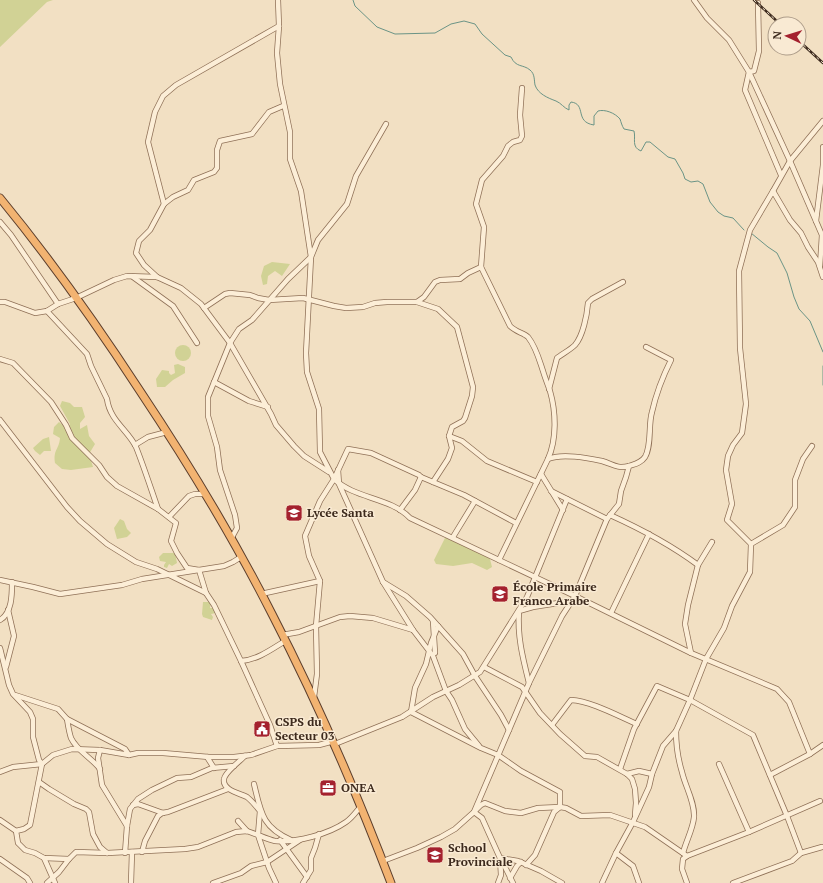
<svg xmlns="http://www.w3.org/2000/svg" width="823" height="883" font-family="'PT Serif',serif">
  <rect width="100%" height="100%" fill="#f2e0c3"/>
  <!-- green -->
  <g fill="#d1d295">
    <path d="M0,0h53l-6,2 -47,45z"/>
    <path d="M272,262l18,2 -8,12 -7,-5 -7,5 -1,8 -4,1 -2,-9 3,-10z"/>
    <circle cx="183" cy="353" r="8"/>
    <path d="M178,364l7,3v6l-12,7 -8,7h-8l-1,-8 6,-9 7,1v2l2,2 4,-2 -1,-8z"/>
    <path d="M62,401l8,2 4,4h8l3,10 -5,6v6l7,-4 2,11 6,8 -6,10 4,13 -22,3 -9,-1 -7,-6c-2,-14 4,-13 5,-25l-7,-4 1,-7 5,-5 8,7 3,-5 -10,-18z"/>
    <path d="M49,437l2,14h-7l-4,4 -5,-4 -2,-3 10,-9z"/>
    <path d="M120,519l4,2 3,8 4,4 -4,4 -10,2 -3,-11z"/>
    <path d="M445,538h5l32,15 8,6 2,8 -5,3 -15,-7 -19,3 -17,-2 -2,-4z"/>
    <path d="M163,553h12l2,10 -5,3 -3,-2 -2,4 -3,-1v-2l2,-3 -6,-1 -1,-4z"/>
    <path d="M203,602h8l-1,6h4l2,5 -5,1 2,3 -1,3 -9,-3 -1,-3z"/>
  </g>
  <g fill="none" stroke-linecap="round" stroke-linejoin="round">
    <!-- stream -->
    <g stroke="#6b9486" stroke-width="1">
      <path d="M353,0l2,6 22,21 18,7 40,-1 16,-9 13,-3 11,3 7,10 23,21 6,2c5,11 12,7 19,13 5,4 4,10 5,15 3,9 13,13 21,16 5,2 8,7 13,9v-5l2,-3c16,2 3,20 23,23v-9l4,-5c7,-2 17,2 22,8 1,3 2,7 4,10l10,2c2,8 -3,16 7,20l5,-9h4l18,15 7,2 8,14 2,6 6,3 7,-1 5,3 7,18 8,10 6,4 9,2 11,12"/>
      <path d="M751,233l17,14 9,6 10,20 7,24 5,12 11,12 13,31"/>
      <path d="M823,366v19"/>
    </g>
    <!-- minor casing -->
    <g stroke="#8f7057" stroke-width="6">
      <g id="minor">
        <path d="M278,0l1,26 -2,27 3,31 10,48v27l11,32 10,66 -5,96 1,19 12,37 1,43 14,27 -14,22 -15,35 4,20 11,25 -4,45 1,48 -3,23"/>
        <path d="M694,0l13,18 22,22 20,32 41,89 32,74 -2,31"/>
        <path d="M758,3l1,48 -5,20 -5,1 -4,18 36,85"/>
        <path d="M773,191l17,-30 33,-40"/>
        <path d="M164,204l-16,-62 7,-30 8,-16 13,-11 103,-59"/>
        <path d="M816,221l7,-56v-18"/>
        <path d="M0,222l11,13 47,69"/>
        <path d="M133,277l40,29 24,37"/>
        <path d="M157,277l-13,-12 -8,-12 3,-12 11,-11 14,-26 9,-7 15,-7 6,-10 20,-8 3,-4v-18l3,-9 32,-7 17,-22 14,-6"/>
        <path d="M0,302h5l30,11 12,-2 11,-7 18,-6 38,-18 13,-4 30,1 24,11 20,16 29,39 41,71 5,11 18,21 10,10 25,16"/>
        <path d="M417,302l21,7 19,18 16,60 -1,9 -7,22 -2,3 -11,6 -3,9 3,12 -4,11 -15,23"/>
        <path d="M204,308l21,-14 5,-1 20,2 8,3 11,2 34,-2 31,8 12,2 17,-1 12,-4 12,-1h30l7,-5 11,-15 5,-2 20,-1 8,-6 13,-6"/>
        <path d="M47,311l40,43 4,12 16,33c3,22 21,31 29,48 8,20 15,42 22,62"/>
        <path d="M0,359l13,4 38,39 15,23 6,13 27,27 8,12 10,9 41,23 18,14 -5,18 6,12 10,15 12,2 7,23 8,12 27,56 29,64 7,21"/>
        <path d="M214,382l35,19 19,6"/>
        <path d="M549,389l8,-31c5,-4 13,-8 18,-13 8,-9 12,-30 13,-42l4,-4 31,-17"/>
        <path d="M0,420l67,87 13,14 27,23 29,18 21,7 49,24"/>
        <path d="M449,436l13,5 25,20 50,21"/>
        <path d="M135,445l13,-8 19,-5"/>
        <path d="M548,459c14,-6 39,-1 54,2 11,3 14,8 27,5"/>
        <path d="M338,470l1,14 44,98 30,48"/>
        <path d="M541,474l22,36"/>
        <path d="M551,491l56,28"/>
        <path d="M400,510l15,-20 6,-13"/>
        <path d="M610,515c31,14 61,30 88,50"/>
        <path d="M169,517l20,-21 6,-2h10"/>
        <path d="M516,523l-52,-28 -43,-18 -2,-2 -48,-22 -23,-4 -14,30c21,20 56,18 76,39l165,78 116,57 86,36 12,13 21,52"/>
        <path d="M453,537l22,-36"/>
        <path d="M231,539l6,-11 -2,-13 -15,-45 -3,-23 -9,-31v-19l22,-54 9,-14 13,-9 36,-41 23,-22 7,-17 29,-36 9,-28 30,-52"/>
        <path d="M751,544l32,-19 12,-18v-27l8,-21 9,-13"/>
        <path d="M499,560l49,-101c9,-20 8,-47 2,-68 -2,-6 -5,-13 -7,-20 -4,-12 -7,-24 -15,-34 -4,-4 -12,-5 -18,-11l-29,-59 3,-40 -8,-23 6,-24 21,-24 5,-10 5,-4 7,-2 2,-4 -2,-21 2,-27"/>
        <path d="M0,580l33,7 27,7 62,-9 20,-6 82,-13 9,-4 8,-5"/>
        <path d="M383,582l23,14 24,21 33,37 12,22 26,39 8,15"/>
        <path d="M261,594l59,-13"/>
        <path d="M611,613l38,-79"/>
        <path d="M0,620c12,-7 12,-25 12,-38"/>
        <path d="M433,621l2,32"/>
        <path d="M438,626l-7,17 -5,21 -11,24 -4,24 70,36 17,7 23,16 39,21v15l-6,5 -19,43 -9,10"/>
        <path d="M282,635l17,-3 41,-15 10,-1 23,2 40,12 20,26 13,35 6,9 13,29 14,17"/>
        <path d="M0,648l9,37 4,9 17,18 3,7v18l6,23 3,4 -12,61 -6,4 -8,2 2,12 7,7 10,3 9,5 25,1 7,-7 31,1 78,-4 13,-2 38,-15 11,-1 11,4 11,33 7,15"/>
        <path d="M691,653l-6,-29 3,-19 10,-40 14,-23"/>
        <path d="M241,661c16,-1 31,-12 44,-20"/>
        <path d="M6,667l8,-31 -6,-26"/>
        <path d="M484,667l38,20 18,26 20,21 25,22 12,1 30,17 5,5 3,10 1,14 -1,12"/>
        <path d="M529,683c-6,-24 -12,-47 -10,-72l14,-4 38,-6"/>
        <path d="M15,695l43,14 9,10 58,30 4,6"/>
        <path d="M67,719c1,6 2,13 4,19 6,13 21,20 29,31"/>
        <path d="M552,725l19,-25c20,1 47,16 66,24"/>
        <path d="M676,731c0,14 2,28 6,41 3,14 13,30 12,45 -1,12 -8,24 -11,36"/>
        <path d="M335,744l67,-27 31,-20 26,-12 21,-13 47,-75 40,-98"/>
        <path d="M100,750l-2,8 4,27 25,41"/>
        <path d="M245,756c-5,5 -20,16 -21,23 -2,11 15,14 23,18 5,4 9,9 13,14l-2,24c5,2 12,5 17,6 21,2 54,-7 71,-19 6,-4 10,-10 15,-16"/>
        <path d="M207,757l7,11"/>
        <path d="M719,764l30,68"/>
        <path d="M620,769l14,-40 23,-43 33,14 63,35 34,81 14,37"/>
        <path d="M0,772l13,-5 29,-3 11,-9 19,-6 28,1 29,5 9,-2h25l46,4h25l17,-2 26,-9 42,-1 15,-4"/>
        <path d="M627,774l12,-3 13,3"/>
        <path d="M770,775l40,-21 13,-9"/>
        <path d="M39,782l10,7 25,15 12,5 3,3 4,22 7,13 7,6"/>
        <path d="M254,784c7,29 8,43 37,56"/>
        <path d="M133,805l5,-1 25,9"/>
        <path d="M0,820l16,11"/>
        <path d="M238,821l9,10"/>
        <path d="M280,840l27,37"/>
        <path d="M142,852l3,-11 13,-25 4,-3 6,-1 60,-23"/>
        <path d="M125,853l2,-27 3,-17 8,-10 14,-9 25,-12 14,-1 21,-9 22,-2"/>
        <path d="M616,853l17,13 6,17"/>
        <path d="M44,858l11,25"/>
        <path d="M500,858l18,3 23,10 21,12"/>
        <path d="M0,859l27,19 3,5"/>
        <path d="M501,859l12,24"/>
        <path d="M383,861l34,-13 24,-11 14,-8 19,-17 55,-129 33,-67 13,-20 32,-77 12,-15 2,-13 5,-14 3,-11c6,-2 12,-3 16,-9 7,-12 3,-32 7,-45 4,-18 11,-36 19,-52l-25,-13"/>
        <path d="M510,878l7,-12 4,-4"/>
        <path d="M47,883l12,-11 10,-13"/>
        <path d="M131,883l1,-31"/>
        <path d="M213,883l28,-10 10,-7 16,-4 33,-22"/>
        <path d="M303,883l8,-13v-12l4,-10 4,-14"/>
        <path d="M498,883l3,-8 -1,-17 -18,-40 -8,-6 7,-7 4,-2 20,8 16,2 17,-5 22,-1 6,1 15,8 29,-1 35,12 42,29"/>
        <path d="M602,883l14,-30 17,-31 16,-35 3,-13 11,-28 13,-15 14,-31 16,-41 18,-31 8,-22 18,-34 1,-28 -24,-24 5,-16 -6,-34 2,-14 5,-11 9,-12 4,-29 -6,-56 -1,-77 11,-41 23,-39 17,29 11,13 7,14 10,15 5,15"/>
        <path d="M687,883l-5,-14 1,-10 4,-3 62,-24 71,-31"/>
        <path d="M733,883l59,-22 9,-8 21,-6"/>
      </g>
    </g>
    <!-- trunk casing -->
    <g stroke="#5c3e2c" stroke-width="9">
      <path id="trunk" d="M0,198c51,62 97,127 140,193 48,72 93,146 132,223 45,87 84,177 119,269"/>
    </g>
    <!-- minor -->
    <use href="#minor" stroke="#fceed7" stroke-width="4.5"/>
    <!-- trunk -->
    <use href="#trunk" stroke="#f2b371" stroke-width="7"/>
    <!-- rail casing -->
    <g stroke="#3d2a1d" stroke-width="2.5">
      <g id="rail">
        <path d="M754,0l26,24"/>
        <path d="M799,41l24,22"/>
      </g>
    </g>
    <!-- rail -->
    <use href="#rail" stroke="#f9ead3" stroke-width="1" stroke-dasharray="3" stroke-linecap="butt"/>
  </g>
  <!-- icons -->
  <defs>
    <g id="school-square" transform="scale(0.9)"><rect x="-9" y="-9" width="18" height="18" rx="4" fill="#a4212e" stroke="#f9ead3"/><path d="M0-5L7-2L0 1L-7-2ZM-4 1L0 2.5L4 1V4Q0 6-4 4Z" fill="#fff"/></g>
    <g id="civic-square" transform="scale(0.9)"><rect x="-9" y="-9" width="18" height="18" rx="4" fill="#a4212e" stroke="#f9ead3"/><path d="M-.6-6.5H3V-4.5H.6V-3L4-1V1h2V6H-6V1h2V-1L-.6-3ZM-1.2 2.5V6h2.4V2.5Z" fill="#fff"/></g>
    <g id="office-square" transform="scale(0.9)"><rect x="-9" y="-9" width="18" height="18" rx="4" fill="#a4212e" stroke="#f9ead3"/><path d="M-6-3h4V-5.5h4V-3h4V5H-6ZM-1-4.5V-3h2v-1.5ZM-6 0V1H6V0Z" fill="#fff"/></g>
  </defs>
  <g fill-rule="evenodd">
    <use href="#school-square" x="294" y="513"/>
    <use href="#school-square" x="500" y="594"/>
    <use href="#civic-square" x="262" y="729"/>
    <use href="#office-square" x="328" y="788"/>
    <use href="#school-square" x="435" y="855"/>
  </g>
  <g text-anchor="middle" stroke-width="3" stroke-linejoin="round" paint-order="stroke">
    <!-- poi labels -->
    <g font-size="12" font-weight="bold" fill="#3d2a1d" stroke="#f9ead3" text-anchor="start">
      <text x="307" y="517">Lycée Santa</text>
      <text x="513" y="591">École Primaire<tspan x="513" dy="14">Franco Arabe</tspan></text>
      <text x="275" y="726">CSPS du<tspan x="275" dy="14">Secteur 03</tspan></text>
      <text x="341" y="792">ONEA</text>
      <text x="448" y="852">School<tspan x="448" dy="14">Provinciale</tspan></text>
    </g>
  </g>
  <!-- north arrow -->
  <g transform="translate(787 36) rotate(274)"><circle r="19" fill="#f9ead3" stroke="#ae9d8a"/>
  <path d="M0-3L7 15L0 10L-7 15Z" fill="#a4212e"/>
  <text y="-6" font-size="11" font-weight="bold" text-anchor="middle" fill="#3d2a1d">N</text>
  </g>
</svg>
